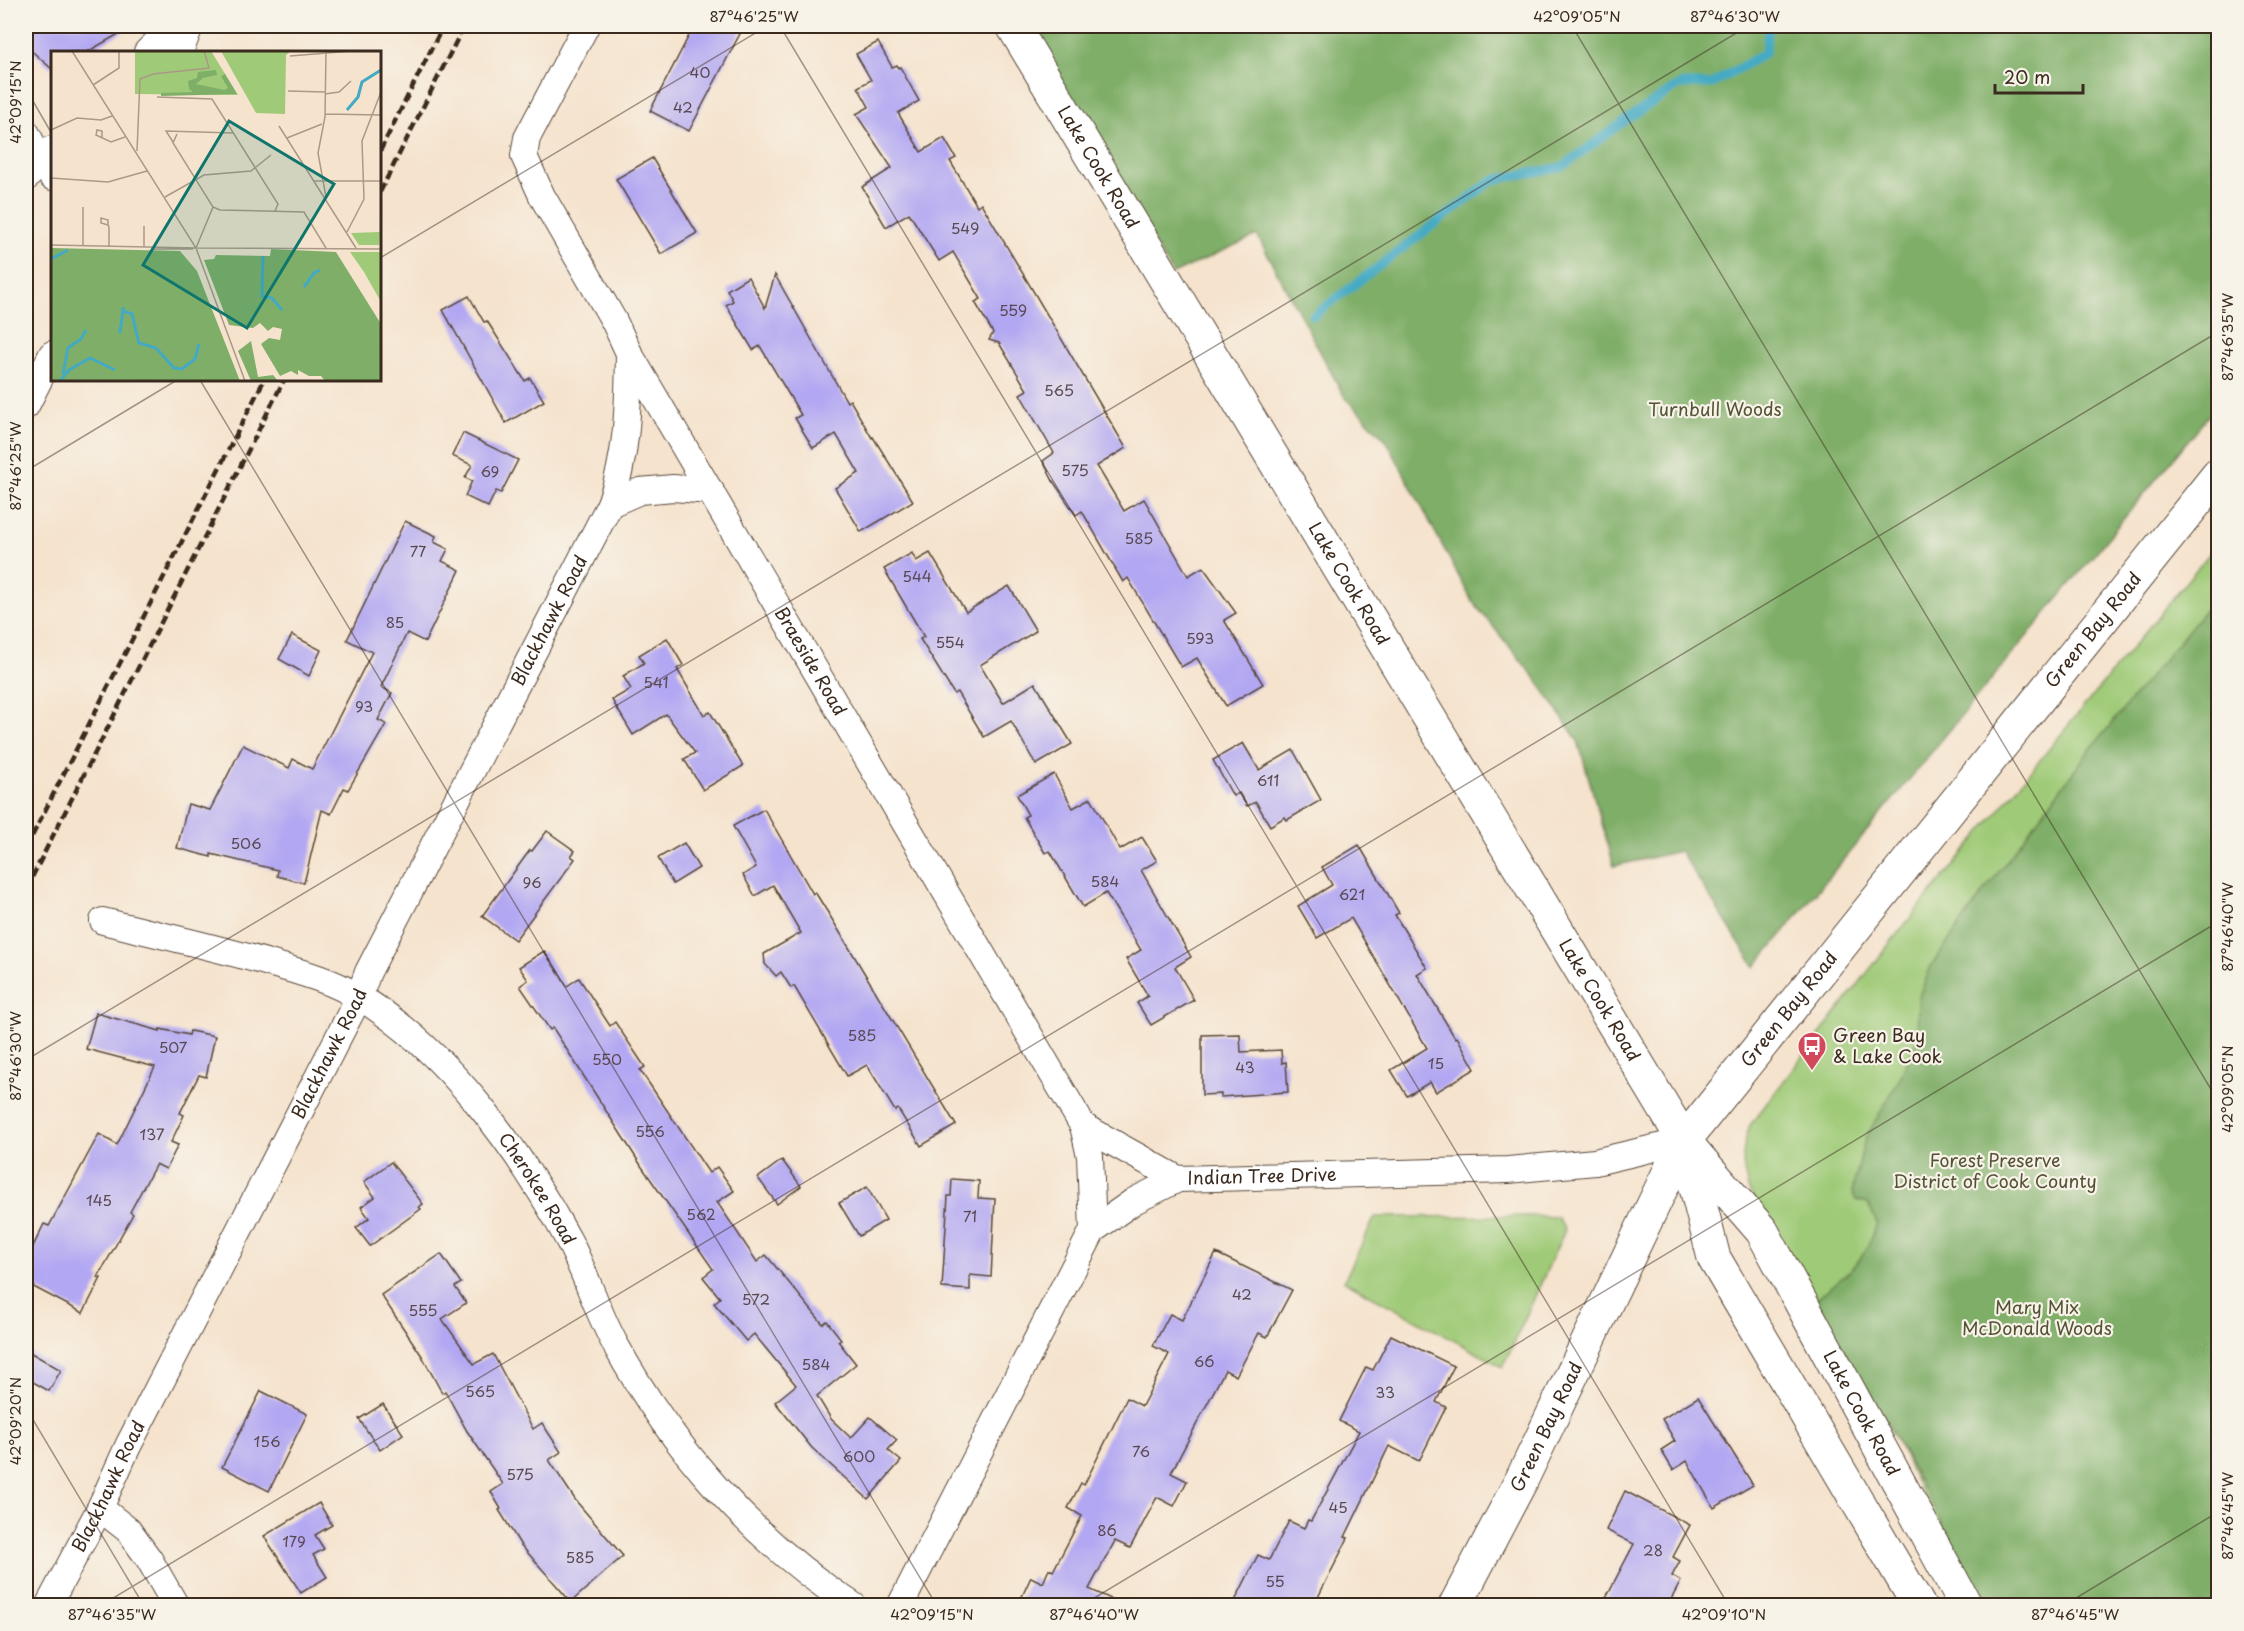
<svg xmlns="http://www.w3.org/2000/svg" width="2244" height="1631" font-family="'Playpen Sans',sans-serif">
  <rect width="100%" height="100%" fill="#f7f3e8"/>
  <filter id="ink" filterUnits="userSpaceOnUse"><feTurbulence type="fractalNoise" baseFrequency=".0167" numOctaves="2"/><feDisplacementMap in="SourceGraphic" scale="12" xChannelSelector="R" yChannelSelector="G"/><feConvolveMatrix kernelMatrix="1 2 1 2 8 2 1 2 1" color-interpolation-filters="sRGB"/></filter>
  <filter id="wash" filterUnits="userSpaceOnUse"><feTurbulence type="fractalNoise" baseFrequency=".008" numOctaves="4" result="noise"/><feDisplacementMap in="SourceGraphic" scale="24" xChannelSelector="R" yChannelSelector="G"/><feGaussianBlur stdDeviation="1.35" result="paint"/><feColorMatrix in="noise" values="0 0 0 0 0 0 0 0 0 0 0 0 0 0 0 0 0 1.4 0 .05"/><feComposite in="paint" operator="in"/></filter>
  <g filter="url(#wash)">
    <rect width="100%" height="100%" fill="#f5e3cd"/>
    <!-- green -->
    <g fill="#9fca77" stroke="#6d7a4a" stroke-width="1.5">
      <path d="M2218,543v1062h-243l-79,-166 -147,-249c-8,-24 -8,-41 1,-65l144,-187z"/>
      <path d="M1536,1216l21,1 8,13 -62,137 -159,-86 31,-64z"/>
    </g>
    <!-- forest -->
    <g fill="#7fae68" stroke="#5d6c43" stroke-width="1.5">
      <path d="M1023,26h1195v378l-463,563 -75,-116 -66,15 -36,-125 -41,-61 -65,-79 -86,-161 -42,-44 -87,-161 -84,39z"/>
      <path d="M2218,594v1011h-231l-91,-166 -82,-139c34,-26 49,-34 63,-77l-9,-20 -12,-3 -4,-8 13,-53 35,-61 17,-39 1,-40 13,-33 46,-65 112,-150z"/>
    </g>
    <g fill="none" stroke-linecap="round" stroke-linejoin="round">
      <!-- stream -->
      <path stroke="#44aac4" stroke-width="9" d="M1313,316l180,-136 69,-13 65,-48 54,-35h31l53,-31 4,-27"/>
    </g>
    <g id="blocks">
      <!-- building -->
      <g fill="#b2a7f2">
        <path d="M26,26h107l-46,26h-35v17l-26,-23z"/>
        <path d="M694,26h50l-55,105 -39,-20z"/>
        <path d="M878,42l14,25 5,-2 1,3 2,-1 19,34 -21,12 23,39 23,-14 12,20 -6,3 27,45 4,-3 145,245 -29,18 27,45 20,-12 44,77 15,-9 33,46 -12,7 39,64 -37,22 -29,-48 -16,9 -53,-89 -5,4 -41,-71 -6,4 -23,-34 -10,-20 11,-8 -34,-59 7,-4 -28,-47 -10,-3 4,-7 -18,-31 6,-3 -28,-47 -14,9 -30,-48 -23,14 -24,-40 30,-19 -36,-54 13,-7 -11,-20 13,-7 -15,-26z"/>
        <path d="M652,158l45,75 -36,21 -45,-75z"/>
        <path d="M775,275l72,127 3,-2 22,38 1,-1 40,64 -52,31 -26,-44 24,-15 -23,-39 -23,14 -18,-30 6,-3 -41,-69 -7,4 -27,-45 7,-4 -6,-11 21,-13 17,31z"/>
        <path d="M469,296l15,26 3,-1 38,60 5,-3 14,23 -38,22 -63,-113z"/>
        <path d="M463,433l55,27 -17,33 -5,-2 -8,16 -23,-11 7,-15 -7,-3 7,-13 -20,-9z"/>
        <path d="M405,521l31,15 -2,6 14,7 -6,12 18,9 -35,72 -18,-9 -26,54 11,6 -14,27 8,4 -38,66 -4,-2 -13,26 -9,-4 -18,73 -27,-7 1,-6 -67,-16v3l-34,-9 11,-44 22,6 33,-65 46,23 4,-9 19,10 60,-117 -25,-12z"/>
        <path d="M912,553l4,8 14,-8 36,59 43,-26 27,45 -56,34 23,38 32,-20 37,61 -36,21 -25,-44 -27,16 -27,-45 -3,2 -34,-55 4,-2 -40,-68z"/>
        <path d="M292,635l29,15 -12,26 -30,-17z"/>
        <path d="M667,638l16,27 -6,4 27,46 6,-3 33,54 -40,24 -19,-31 11,-6 -29,-39 -33,21 -21,-35 19,-11 -8,-13 21,-13 -5,-8z"/>
        <path d="M1243,743l16,27 34,-20 28,50 -34,20 -2,-3 -15,9 -14,-24 -9,4 -8,-13 -6,3 -20,-36z"/>
        <path d="M1054,774l19,34 18,-10 29,52 22,-13 15,24 -16,9 50,87 -16,10 19,33 -43,25 -14,-22 11,-7 -22,-37 15,-9 -35,-57 -23,14 -33,-56 -5,2 -21,-36 4,-2 -11,-20z"/>
        <path d="M764,809l49,85 2,-2 15,24 126,209 -35,21 -23,-37 -3,2 -28,-46 -20,11 -53,-90 -3,2 -10,-16 -5,4 -11,-12 -1,-10 37,-21 -28,-48 -18,11 -12,-21 13,-8 -23,-41z"/>
        <path d="M547,831l28,20 -4,5 4,3 -60,81 -33,-24 48,-66 2,1z"/>
        <path d="M684,843l15,25 -26,16 -15,-26z"/>
        <path d="M1359,845l40,68 -4,2 32,53 -10,6 38,64 2,-1 18,32 -39,23 -6,-10 -23,14 -16,-26 36,-22 -76,-130 -34,20 -19,-32 34,-21 -10,-18z"/>
        <path d="M544,951l23,35 12,-8 31,48 5,-4 30,45 -5,3 69,103 8,-6 17,24 -17,11 40,60 9,-7 57,69 4,-3 14,18 -3,2 18,23 -39,32 14,23 20,19 19,-21 27,23 -9,10 13,11 -33,38 -56,-51 -37,-46 21,-17 -42,-51 -8,7 -32,-38 6,-5 -17,-21 10,-8 -71,-102 -89,-139 -3,2 -30,-44 8,-6 -9,-13z"/>
        <path d="M96,1013l64,18v-2l29,6 1,-4 25,5 -9,41 -7,-2 -19,38 4,2 -13,27 7,3 -12,24 -10,-5 -26,48 3,2 -35,63 3,1 -18,35 -57,-30v-22l18,-37 5,2 50,-92 18,11 38,-78 -69,-18z"/>
        <path d="M1240,1034l1,18 40,-2 1,13 4,-1 2,30 -67,5v-3l-19,1v-60z"/>
        <path d="M782,1160l19,26 -24,18 -19,-26z"/>
        <path d="M391,1162l32,42 -4,3 2,2 -51,37 -14,-18 13,-10 -8,-11 14,-10 -11,-15z"/>
        <path d="M952,1179l27,2 -1,17 17,1 -4,78 -21,-2v15l-28,-2 6,-92h3z"/>
        <path d="M867,1187l19,33 -27,16 -20,-33z"/>
        <path d="M1216,1253l76,37 -25,47 -8,-4 -23,43 -11,-6 -54,103 16,8 -13,25 -17,-9 -27,51 -15,-7 -26,48 35,16h-106l13,-28 12,6 6,-14 4,2 29,-55 -14,-8 13,-25 3,2 43,-87 15,8 27,-52 -16,-8 17,-32 12,6z"/>
        <path d="M441,1254l20,29 -6,4 11,16 -24,16 32,45 19,-10 40,75 9,-6 19,29 -12,8 27,41 47,55 -52,46 -51,-58 -21,-34 2,-1 -10,-17 12,-8 -36,-53 -22,-40 -3,2 -20,-37 -41,-61z"/>
        <path d="M1391,1335l63,31 -18,36 10,5 -27,54 -30,-15 -44,91 3,1 -34,67h-81l25,-50 11,5 20,-39 15,7 4,-8 3,1 48,-90 -20,-10 27,-54 7,3z"/>
        <path d="M26,1350l35,20 -12,21 -23,-13z"/>
        <path d="M261,1391l46,23 -38,77 -47,-24z"/>
        <path d="M1698,1397l55,88 -39,23 -27,-47 -14,9 -12,-20 14,-9 -13,-22z"/>
        <path d="M383,1404l20,30 -23,16 -21,-31z"/>
        <path d="M1625,1491l65,34 -17,32 7,4 -8,15 9,5 -13,24h-66l32,-61 -28,-14z"/>
        <path d="M319,1503l13,22 -17,10 9,14 -11,6 14,22 -26,16 -37,-57z"/>
      </g>
    </g>
  </g>
  <g filter="url(#ink)">
    <use href="#blocks" fill-opacity="0" stroke="#574638" stroke-width="1.5"/>
    <g fill="none" stroke-linecap="round" stroke-linejoin="round">
      <!-- street casing -->
      <g stroke="#574638" stroke-width="28">
        <g id="street">
          <path id="s1" d="M586,26l-59,112 -3,18 18,40 72,125 15,32 454,773 7,30 3,74"/>
          <path d="M147,52l26,-26"/>
          <path d="M180,52l10,-26"/>
          <path d="M26,132l15,29 11,16"/>
          <path d="M26,178l26,-29"/>
          <path d="M26,406l26,-52"/>
          <path d="M610,504c18,-51 18,-98 19,-151"/>
          <path id="s2" d="M103,921c56,14 111,26 166,42 31,9 62,17 90,34 88,52 162,155 210,244 17,33 28,70 46,103 56,103 139,198 239,262"/>
          <path d="M1083,1126l95,53"/>
          <path d="M100,1508l28,22 21,29 27,47"/>
          <path id="s3" d="M48,1606l52,-98 28,-62 231,-449 9,-25 242,-468 30,-13 33,-3 38,3"/>
          <path id="s4" d="M900,1606l193,-376 41,-29 44,-22 330,-9 87,-8 89,-21"/>
        </g>
      </g>
      <!-- secondary casing -->
      <g stroke="#574638" stroke-width="35">
        <g id="secondary">
          <path id="s5" d="M1013,26l671,1115 78,90 204,375"/>
          <path d="M1686,1149l28,109 205,348"/>
          <path id="s6" d="M1455,1606l67,-127 162,-338 534,-666"/>
        </g>
      </g>
      <!-- street -->
      <use href="#street" stroke="#fff" stroke-width="26"/>
      <!-- secondary -->
      <use href="#secondary" stroke="#fff" stroke-width="33"/>
      <!-- rail -->
      <g stroke="#3b2a1e" stroke-width="4.5" stroke-dasharray="9 4.5" stroke-linecap="butt">
        <path d="M380,151l63,-125"/>
        <path d="M380,192l84,-166"/>
        <path d="M26,848l238,-468"/>
        <path d="M26,889l258,-509"/>
      </g>
    </g>
  </g>
  <!-- ticks -->
  <path fill="none" stroke="#3b2a1e" stroke-width="1.5" stroke-opacity="0.45" d="M780,26l949,1580M1572,26l646,1075M26,89l26,45M380,258l387,-232M200,380l737,1226M26,471l151,-91M26,1060l1722,-1034M26,1408l118,198M100,1606l2118,-1274M1081,1606l1137,-684M2063,1606l155,-94"/>
  <!-- icons -->
  <defs>
    <g id="bus-pin" transform="scale(1.5)"><path d="M0 17L-7.5 6A9.5 9.5 0 1 1 7.5 6Z" fill="#d1495b" stroke="#f7f3e8"/><path d="M-5-6H5V4H4V6H2V4H-2V6H-4V4H-5ZM-3.5-4V0h7V-4ZM-3.5 1.2v1.5H-2V1.2ZM2 1.2v1.5H3.5V1.2Z" fill="#fff"/></g>
  </defs>
  <g fill-rule="evenodd">
    <use href="#bus-pin" x="1812" y="1046"/>
  </g>
  <g text-anchor="middle" stroke-width="4.5" stroke-linejoin="round" paint-order="stroke">
    <!-- number labels -->
    <g font-size="15" fill="#594953">
      <text x="700" y="78">40</text>
      <text x="683" y="113">42</text>
      <text x="965" y="234">549</text>
      <text x="1013" y="316">559</text>
      <text x="1059" y="396">565</text>
      <text x="1075" y="476">575</text>
      <text x="490" y="477">69</text>
      <text x="1139" y="544">585</text>
      <text x="418" y="557">77</text>
      <text x="917" y="582">544</text>
      <text x="395" y="628">85</text>
      <text x="1200" y="644">593</text>
      <text x="950" y="648">554</text>
      <text x="656" y="688">541</text>
      <text x="364" y="712">93</text>
      <text x="1268" y="786">611</text>
      <text x="246" y="849">506</text>
      <text x="1105" y="887">584</text>
      <text x="532" y="888">96</text>
      <text x="1352" y="900">621</text>
      <text x="862" y="1041">585</text>
      <text x="173" y="1053">507</text>
      <text x="607" y="1065">550</text>
      <text x="1436" y="1069">15</text>
      <text x="1245" y="1073">43</text>
      <text x="650" y="1137">556</text>
      <text x="152" y="1140">137</text>
      <text x="99" y="1206">145</text>
      <text x="701" y="1220">562</text>
      <text x="970" y="1222">71</text>
      <text x="1242" y="1300">42</text>
      <text x="756" y="1305">572</text>
      <text x="423" y="1316">555</text>
      <text x="1204" y="1367">66</text>
      <text x="816" y="1370">584</text>
      <text x="480" y="1397">565</text>
      <text x="1385" y="1398">33</text>
      <text x="267" y="1447">156</text>
      <text x="1141" y="1457">76</text>
      <text x="859" y="1462">600</text>
      <text x="520" y="1480">575</text>
      <text x="1338" y="1513">45</text>
      <text x="1107" y="1536">86</text>
      <text x="294" y="1547">179</text>
      <text x="1653" y="1556">28</text>
      <text x="580" y="1563">585</text>
      <text x="1275" y="1587">55</text>
    </g>
    <!-- street labels -->
    <g font-size="18" fill="#3b2a1e" stroke="#f7f3e8">
      <text dy="6" stroke="none"><textPath href="#s5" startOffset="165">Lake Cook Road</textPath></text>
      <text dy="6" stroke="none"><textPath href="#s5" startOffset="651">Lake Cook Road</textPath></text>
      <text dy="6" stroke="none"><textPath href="#s3" startOffset="1106">Blackhawk Road</textPath></text>
      <text dy="6" stroke="none"><textPath href="#s6" startOffset="1173">Green Bay Road</textPath></text>
      <text dy="6" stroke="none"><textPath href="#s1" startOffset="726">Braeside Road</textPath></text>
      <text dy="6" stroke="none"><textPath href="#s5" startOffset="1137">Lake Cook Road</textPath></text>
      <text dy="6" stroke="none"><textPath href="#s6" startOffset="687">Green Bay Road</textPath></text>
      <text dy="6" stroke="none"><textPath href="#s3" startOffset="620">Blackhawk Road</textPath></text>
      <text dy="6" stroke="none"><textPath href="#s4" startOffset="606">Indian Tree Drive</textPath></text>
      <text dy="6" stroke="none"><textPath href="#s2" startOffset="532">Cherokee Road</textPath></text>
      <text dy="6" stroke="none"><textPath href="#s5" startOffset="1628">Lake Cook Road</textPath></text>
      <text dy="6" stroke="none"><textPath href="#s6" startOffset="201">Green Bay Road</textPath></text>
      <text dy="6" stroke="none"><textPath href="#s3" startOffset="134">Blackhawk Road</textPath></text>
    </g>
    <!-- park labels -->
    <g font-size="18" fill="#545234" stroke="#f7f3e8">
      <text x="1715" y="416">Turnbull Woods</text>
      <text x="1995" y="1167">Forest Preserve<tspan x="1995" dy="21">District of Cook County</tspan></text>
      <text x="2037" y="1314">Mary Mix<tspan x="2037" dy="21">McDonald Woods</tspan></text>
    </g>
    <!-- poi labels -->
    <g font-size="18" fill="#3b2a1e" stroke="#f7f3e8" text-anchor="start">
      <text x="1833" y="1042">Green Bay<tspan x="1833" dy="21">&amp; Lake Cook</tspan></text>
    </g>
  </g>
  <!-- overview -->
  <g transform="translate(51 51)">
    <rect width="330" height="330" fill="#f5e3cd"/>
    <path d="M84,0h76l27,44 -103,-1zM170,0h70l-5,4 -1,59 -29,-1zM329,181l-1,13h-20l-8,-12zM299,201h31v50l-17,-30z" fill="#9fca77"/>
    <path d="M165,19l1,5 -14,3 -7,6 28,6 4,-2 -7,-12 4,-2 12,20 -76,2v-3l32,-1 -4,-3 -1,-8 9,-3 1,-6zM0,197l129,3 17,20 43,110h-189zM220,198l65,3 45,72v57h-56l-4,-5h-12l-11,-6v5l-7,-4 -11,5 -19,-32 8,-6 11,2 2,-11 -9,-2 -5,4 -8,-8 -7,5 -24,-3 -25,-65 10,-1 2,-4 54,1zM200,290l7,36 15,-2 5,6h-27l-13,-30z" fill="#7fae68"/>
    <path fill="none" stroke="#44aac4" stroke-width="3" d="M296,59l11,-13 4,-15 19,-12M212,205l-1,40 10,2 10,12M0,208l17,-9M253,236l10,-14 6,-3M72,256v4l9,3 7,29 17,5 18,20 8,1 13,-10 4,-15M69,282l3,-22M12,323l5,-26 13,-9 5,-9M9,330l9,-11 21,-12 25,12"/>
    <path fill="none" stroke="#ab9987" stroke-width="1.5" d="M21,0l124,197 49,133M275,0l-1,66 -7,36 8,44M239,5l62,-5M42,34l26,-17v-17M237,40l37,1M274,43l14,-2 12,-11M106,46l55,2 66,105 -3,7M274,63l56,1M228,75l77,122M0,79l26,-12 24,2 11,-4M126,83l-4,9 40,64 -17,41 185,1M51,87v-7l-5,-1 -1,5 15,7 14,-5M236,87l35,-14M122,91l-7,-11 67,2M86,100l3,-72 13,-5 56,-6 -5,-17M0,127l57,4 39,-11M263,130h67M114,146l39,-22 47,-4 20,-16M32,156v39M162,156l7,3 84,2 22,36M57,174l-7,-2v-5l7,2v5l1,2v19M93,175v20M296,181l17,-33 -2,-58 19,-49M0,194l145,3M102,198h40"/>
    <path fill="#0f766e" fill-opacity="0.15" stroke="#0f766e" stroke-width="3" d="M178,70l105,63 -87,144 -104,-63z"/>
    <rect width="330" height="330" fill="none" stroke="#3b2a1e" stroke-width="3"/>
  </g>
  <!-- margin -->
  <rect width="2244" height="1631" fill="none" stroke="#f7f3e8" stroke-width="66"/>
  <!-- scale -->
  <path d="M1995 84v9h88v-9" fill="none" stroke="#3b2a1e" stroke-width="3"/>
  <text x="2004" y="84" font-size="18" fill="#3b2a1e" stroke="#f7f3e8" stroke-width="4.5" paint-order="stroke">20 m</text>
  <rect x="33" y="33" width="2178" height="1565" fill="none" stroke="#3b2a1e" stroke-width="2"/>
  <g font-size="15" text-anchor="middle" fill="#3b2a1e">
    <text x="754" y="22">87°46'25"W</text>
    <text x="1577" y="22">42°09'05"N</text>
    <text x="1735" y="22">87°46'30"W</text>
    <text transform="translate(16 102) rotate(-90)" y="5">42°09'15"N</text>
    <text transform="translate(2228 337) rotate(-90)" y="5">87°46'35"W</text>
    <text transform="translate(16 466) rotate(-90)" y="5">87°46'25"W</text>
    <text transform="translate(2228 927) rotate(-90)" y="5">87°46'40"W</text>
    <text transform="translate(16 1056) rotate(-90)" y="5">87°46'30"W</text>
    <text transform="translate(2228 1089) rotate(-90)" y="5">42°09'05"N</text>
    <text transform="translate(16 1421) rotate(-90)" y="5">42°09'20"N</text>
    <text transform="translate(2228 1516) rotate(-90)" y="5">87°46'45"W</text>
    <text x="112" y="1620">87°46'35"W</text>
    <text x="932" y="1620">42°09'15"N</text>
    <text x="1094" y="1620">87°46'40"W</text>
    <text x="1724" y="1620">42°09'10"N</text>
    <text x="2075" y="1620">87°46'45"W</text>
  </g>
</svg>
